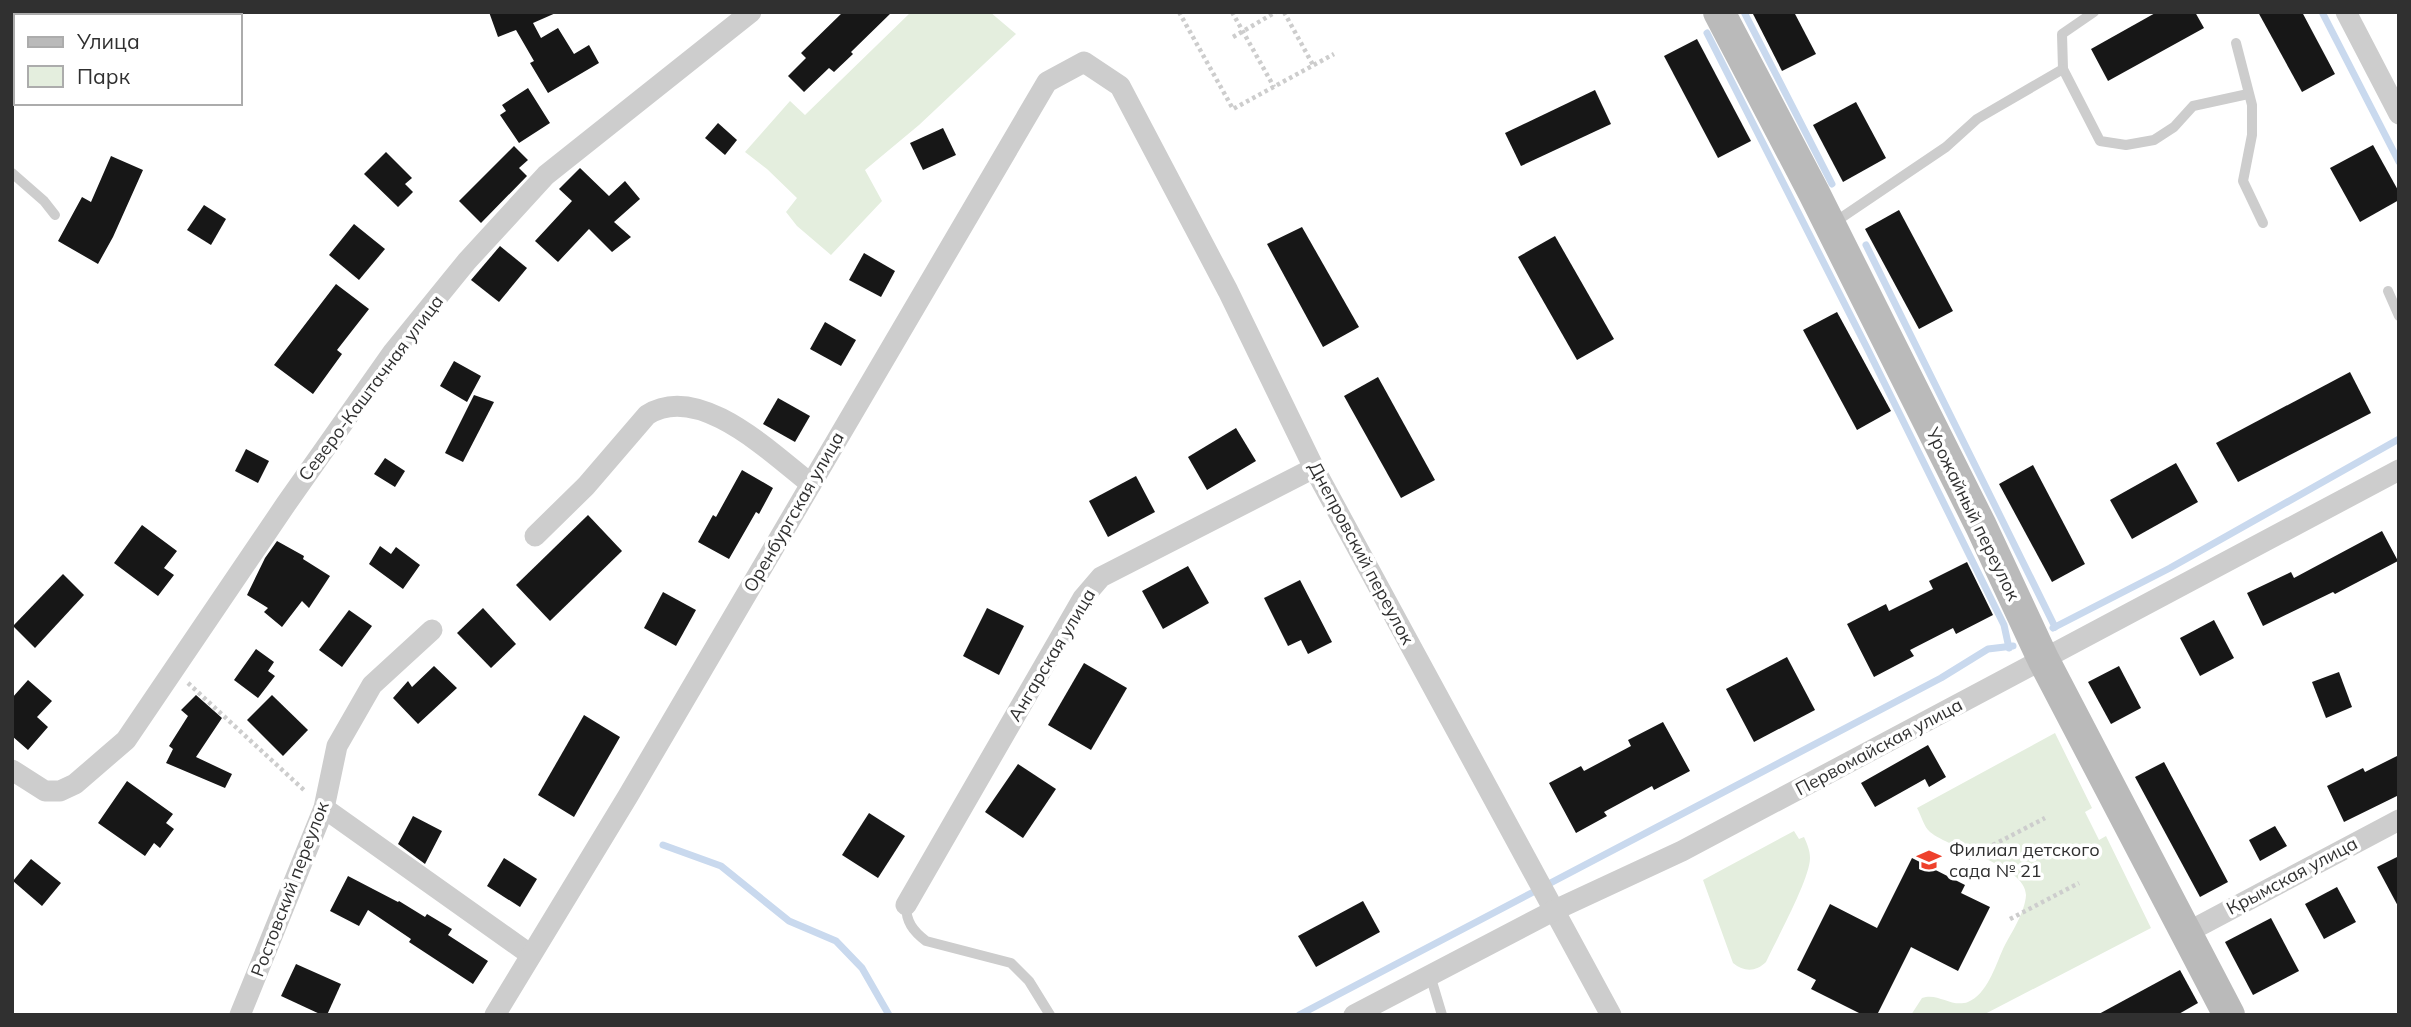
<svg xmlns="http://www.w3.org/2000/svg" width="2411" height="1027" font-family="Mulish,sans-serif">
  <rect width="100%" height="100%" fill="#fff"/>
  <!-- green -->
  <g fill="#e4eede">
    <path d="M911,12h79l26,22 -97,91 -54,45 17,31 -51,54 -34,-29 -11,-14 11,-14 -30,-29 -22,-17 45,-51 15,14z"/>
    <path d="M2055,733l37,75 -7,4 14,28 7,-4 45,92 -168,87h-72l11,-17c16,-6 29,10 46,4 19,-8 27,-35 35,-53 8,-16 22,-36 23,-54 0,-30 -76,-46 -96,-63 -6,-5 -9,-17 -13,-24z"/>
    <path d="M1794,831l5,8 5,-2c3,7 6,13 6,21 0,21 -34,82 -44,104 -10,10 -22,10 -33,1l-30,-83z"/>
  </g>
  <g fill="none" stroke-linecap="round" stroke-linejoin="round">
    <!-- stream -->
    <g stroke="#c9d9ee" stroke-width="7">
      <path d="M1744,12l88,172"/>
      <path d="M2322,12l77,150"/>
      <path d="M1707,33l160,315 137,277 5,23"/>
      <path d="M1866,245l189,382"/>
      <path d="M2053,628l117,-60 229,-129"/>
      <path d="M663,845l58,21 68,55 47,20 26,27 27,47"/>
      <path d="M1299,1015l642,-337 47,-29 25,-3"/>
    </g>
  </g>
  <!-- building -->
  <g fill="#171717">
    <path d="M489,12h69l-25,11 8,15 17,-10 16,26 15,-9 10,18 -51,30 -18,-30 4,-2 -18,-31 -18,7z"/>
    <path d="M843,12h49l-41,40 2,2 -19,18 -5,-4 -25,24 -16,-16 18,-18 -5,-5z"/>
    <path d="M1752,12h42l22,42 -34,17z"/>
    <path d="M2157,12h38l9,16 -96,53 -17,-32z"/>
    <path d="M2258,12h44l33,62 -33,18z"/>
    <path d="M1697,39l54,102 -33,17 -54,-102z"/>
    <path d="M528,88l22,35 -31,20 -19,-28 6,-4 -4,-6z"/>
    <path d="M1595,90l16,34 -90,42 -16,-33z"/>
    <path d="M1856,102l30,56 -43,24 -30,-57z"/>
    <path d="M718,123l19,17 -12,15 -20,-17z"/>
    <path d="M943,128l13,27 -33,15 -13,-27z"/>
    <path d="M2373,145l26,47v8l-39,22 -30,-54z"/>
    <path d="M514,146l14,14 -9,8 8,8 -46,47 -22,-22z"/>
    <path d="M386,152l26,26 -7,6 8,8 -15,15 -34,-33z"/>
    <path d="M111,156l32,14 -30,67 -15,27 -40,-23 24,-44 9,5z"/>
    <path d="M580,168l29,28 16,-15 15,18 -26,23 17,15 -19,15 -23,-23 -31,33 -23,-21 37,-40 -13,-12z"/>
    <path d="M204,205l22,14 -15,26 -24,-15z"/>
    <path d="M1899,210l54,101 -34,18 -54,-100z"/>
    <path d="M354,224l31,25 -26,31 -30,-25z"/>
    <path d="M1302,227l57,100 -36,20 -56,-103z"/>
    <path d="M1555,236l59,103 -37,21 -59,-103z"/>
    <path d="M500,246l27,22 -28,34 -28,-22z"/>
    <path d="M864,253l31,18 -14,26 -32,-17z"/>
    <path d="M336,284l33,25 -32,41 5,4 -29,40 -39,-29z"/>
    <path d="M1837,312l54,99 -34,19 -54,-100z"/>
    <path d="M825,322l31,18 -15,26 -31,-17z"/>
    <path d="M454,361l27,15 -14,26 -27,-16z"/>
    <path d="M2350,372l21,41 -133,69 -22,-39z"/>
    <path d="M1378,377l57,103 -34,18 -57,-102z"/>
    <path d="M474,395l20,7 -31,60 -18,-9z"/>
    <path d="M778,398l32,18 -15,26 -32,-18z"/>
    <path d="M1236,428l20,33 -49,29 -19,-33z"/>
    <path d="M246,449l23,12 -11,22 -23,-12z"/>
    <path d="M385,458l20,13 -10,16 -21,-13z"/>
    <path d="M2176,463l22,39 -66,37 -22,-39z"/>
    <path d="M2033,465l52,99 -33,18 -53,-98z"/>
    <path d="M742,470l31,18 -14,26 -3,-2 -27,47 -31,-17 15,-27 3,2z"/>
    <path d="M1136,476l19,36 -47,25 -19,-36z"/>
    <path d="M588,515l34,36 -72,70 -34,-36z"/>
    <path d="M142,525l35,26 -13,17 10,7 -16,21 -44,-33z"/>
    <path d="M2382,531l16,30 -63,33 -2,-2 -70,34 -16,-33 44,-21 3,6z"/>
    <path d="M277,541l27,15 -1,3 27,17 -21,32 -7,-7 -20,26 -18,-15 4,-4 -21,-13 18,-37z"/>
    <path d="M380,546l11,8 5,-7 24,18 -17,24 -34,-25z"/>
    <path d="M1967,562l26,53 -37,19 -3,-6 -43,22 4,6 -40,21 -27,-53 39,-20 3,7 44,-22 -4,-8z"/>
    <path d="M1188,566l21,37 -46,26 -21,-38z"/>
    <path d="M63,574l21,21 -49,53 -22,-22z"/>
    <path d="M1300,580l32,62 -24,12 -7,-14 -13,6 -24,-48z"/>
    <path d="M663,592l33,18 -20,36 -32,-18z"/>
    <path d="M483,608l33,36 -25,24 -34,-35z"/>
    <path d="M987,608l37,18 -25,49 -36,-19z"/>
    <path d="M349,610l23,16 -30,41 -23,-17z"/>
    <path d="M2214,620l20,38 -34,18 -20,-38z"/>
    <path d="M256,649l18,13 -6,9 7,5 -17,22 -24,-18z"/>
    <path d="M1787,657l28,53 -61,32 -28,-53z"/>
    <path d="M1084,663l43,25 -36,62 -43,-25z"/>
    <path d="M434,666l23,22 -39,36 -25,-26 15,-17 4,6z"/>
    <path d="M2119,666l22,42 -30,16 -23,-42z"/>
    <path d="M2339,672l13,35 -26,11 -14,-36z"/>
    <path d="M28,680l24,21 -15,16 11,10 -20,23 -16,-14v-38z"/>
    <path d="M196,695l26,23 -26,39 36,17 -7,14 -59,-25 7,-14 -4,-3 19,-30 -7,-6z"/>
    <path d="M272,695l36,35 -25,26 -36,-36z"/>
    <path d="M584,715l36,22 -46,80 -36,-22z"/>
    <path d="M1663,722l27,49 -36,19 -2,-4 -48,26 3,4 -31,17 -27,-50 32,-17 3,5 47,-25 -3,-6z"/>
    <path d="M1928,745l18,32 -17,10 -4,-8 -50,28 -14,-24z"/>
    <path d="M2399,755v40l-55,27 -17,-36 36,-18 2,4z"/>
    <path d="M2164,762l64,120 -28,15 -65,-120z"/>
    <path d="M1018,764l38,25 -33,49 -38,-26z"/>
    <path d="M127,781l46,33 -7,9 8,6 -14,19 -6,-5 -9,13 -47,-33z"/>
    <path d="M869,813l36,23 -27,42 -36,-23z"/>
    <path d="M413,816l29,15 -17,33 -27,-20z"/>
    <path d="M2275,826l12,20 -27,15 -11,-21z"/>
    <path d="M2399,856v52l-22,-41z"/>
    <path d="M504,858l33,21 -17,28 -33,-21z"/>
    <path d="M1912,858l53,27 -4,8 29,14 -32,64 -47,-24 -34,68h-14l-52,-26 5,-9 -19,-10 33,-66 47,24z"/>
    <path d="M31,859l30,24 -19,23 -29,-25z"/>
    <path d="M348,876l50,26 1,-1 26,16 2,-3 25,15 -4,6 40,26 -15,23 -64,-42 2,-3 -43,-29 -9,16 -29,-15z"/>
    <path d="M2337,887l19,35 -32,17 -19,-35z"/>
    <path d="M1363,901l17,31 -64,35 -18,-31z"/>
    <path d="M2271,918l28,53 -46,24 -28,-53z"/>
    <path d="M296,964l45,20 -14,31h-5l-41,-19z"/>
    <path d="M2180,970l18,33 -21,12h-80z"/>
  </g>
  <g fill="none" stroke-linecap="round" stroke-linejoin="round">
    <!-- path -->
    <g stroke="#cdcdcd" stroke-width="4.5" stroke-dasharray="3.5 3.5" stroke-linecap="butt">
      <path d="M1179,12l54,97 101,-55"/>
      <path d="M1232,12l42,75"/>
      <path d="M1284,12l29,53"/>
      <path d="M1233,37l43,-25"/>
      <path d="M188,683l117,108"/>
      <path d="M1968,858l77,-40"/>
      <path d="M2010,919l69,-36"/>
    </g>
    <!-- lane -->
    <g stroke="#cdcdcd" stroke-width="10">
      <path d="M2094,12l-32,22 1,35 37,72 26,4 28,-5 20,-13 19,-21 55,-12"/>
      <path d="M34,16l1,-4"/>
      <path d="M2236,43l16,62v30l-9,46 20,42"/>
      <path d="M12,85l4,-9"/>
      <path d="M12,173l32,28 11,14"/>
      <path d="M1832,224l114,-77 31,-28 86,-50"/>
      <path d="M2388,291l11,25"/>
      <path d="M906,905c0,17 7,26 20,36l85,22 18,18 21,34"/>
      <path d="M1430,975l12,40"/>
    </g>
    <!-- street -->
    <g stroke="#cdcdcd" stroke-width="21">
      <path d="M2346,12l53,102"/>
      <path d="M535,536l51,-50 61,-71c52,-34 125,39 164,69"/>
      <path d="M12,770l33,21h15l15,-7 51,-44 160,-236 107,-152 74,-91 79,-86 205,-163"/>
      <path d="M324,808l207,147"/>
      <path d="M906,905l177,-307 18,-21 213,-109"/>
      <path d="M2186,933l213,-113"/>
      <path d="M240,1015l84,-207 13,-62 35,-61 60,-55"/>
      <path d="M495,1015l133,-219 419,-714 37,-20 36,24 108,205 86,177 297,547"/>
      <path d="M1354,1015l201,-105 127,-59 717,-381"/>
    </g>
    <!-- secondary -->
    <path stroke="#bababa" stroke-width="32" d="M1719,12l95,181 167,333 62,133 186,356"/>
  </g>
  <!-- icons -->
  <defs>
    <g id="school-bare" transform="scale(1.89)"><path d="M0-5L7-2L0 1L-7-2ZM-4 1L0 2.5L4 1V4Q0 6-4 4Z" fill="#ee412c" stroke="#fff" stroke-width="2.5" paint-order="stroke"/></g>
  </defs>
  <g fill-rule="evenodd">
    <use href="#school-bare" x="1929" y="860"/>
  </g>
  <g text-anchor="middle" stroke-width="7" stroke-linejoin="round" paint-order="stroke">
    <!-- street labels -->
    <g font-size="18" fill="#303030" stroke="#fff">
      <text transform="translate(371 388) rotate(-53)" y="6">Северо-Каштачная улица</text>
      <text transform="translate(794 512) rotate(-60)" y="6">Оренбургская улица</text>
      <text transform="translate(1973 514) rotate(64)" y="6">Урожайный переулок</text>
      <text transform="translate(1361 553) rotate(62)" y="6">Днепровский переулок</text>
      <text transform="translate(1052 655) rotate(-59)" y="6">Ангарская улица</text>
      <text transform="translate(1879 747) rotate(-28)" y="6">Первомайская улица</text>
      <text transform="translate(2292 876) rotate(-28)" y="6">Крымская улица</text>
      <text transform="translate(290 889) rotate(-69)" y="6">Ростовский переулок</text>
    </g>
    <!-- poi labels -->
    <g font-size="18" fill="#303030" stroke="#fff" text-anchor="start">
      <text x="1949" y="856">Филиал детского<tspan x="1949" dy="21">сада № 21</tspan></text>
    </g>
  </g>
  <!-- border -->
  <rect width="2411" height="1027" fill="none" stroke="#303030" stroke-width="28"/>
  <!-- legend -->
  <rect x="14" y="14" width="228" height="91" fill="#ffffff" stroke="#acacac" stroke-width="2"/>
  <rect x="28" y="37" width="35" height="10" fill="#bababa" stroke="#acacac" stroke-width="2"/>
  <text x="77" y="49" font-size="21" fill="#303030">Улица</text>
  <rect x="28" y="66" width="35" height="21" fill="#e4eede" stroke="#acacac" stroke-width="2"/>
  <text x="77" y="84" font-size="21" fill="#303030">Парк</text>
</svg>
